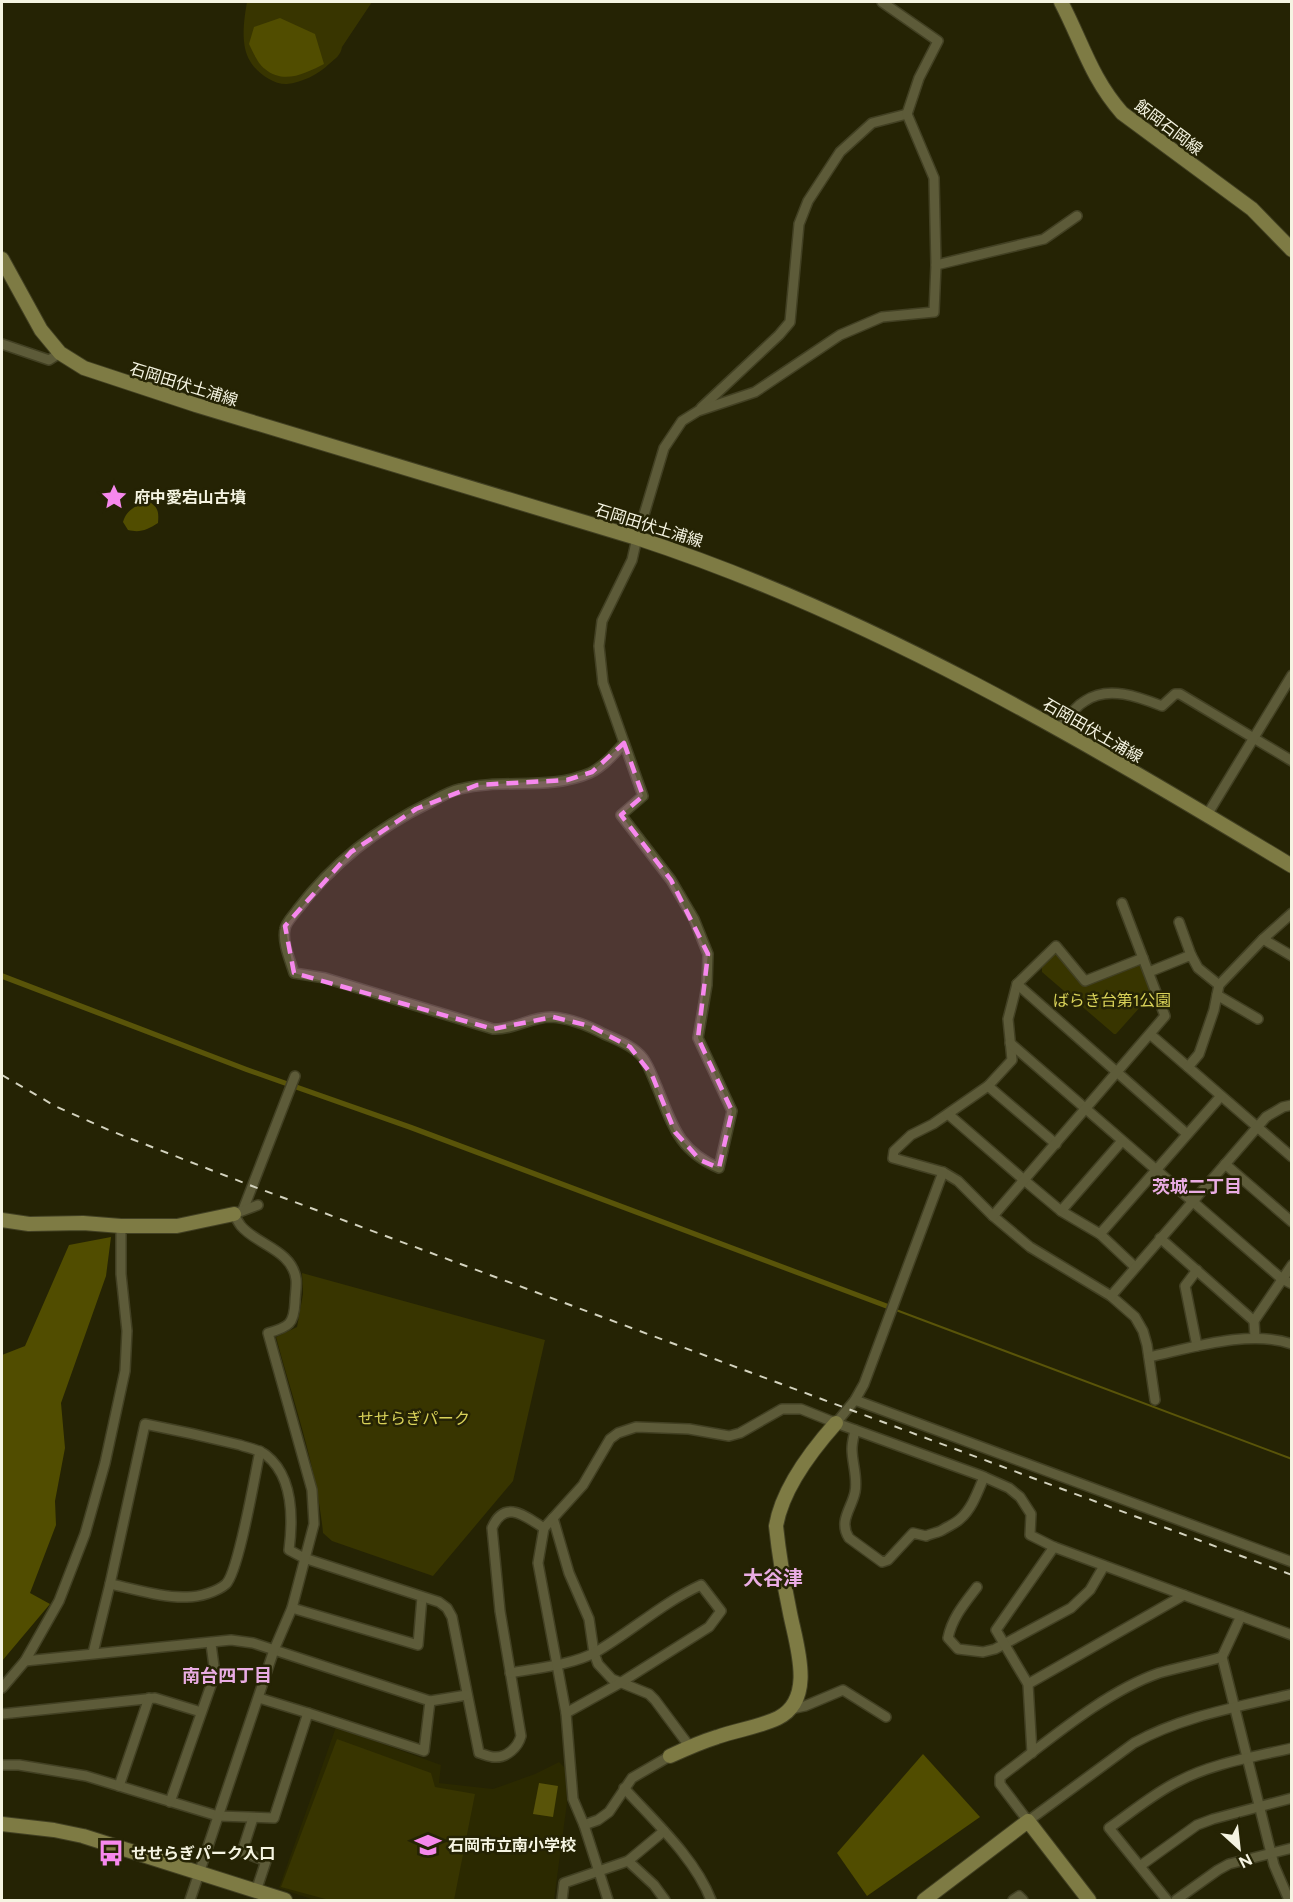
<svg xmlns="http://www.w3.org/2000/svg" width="1293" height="1902" font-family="Figtree,'Noto Sans JP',sans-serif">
  <rect width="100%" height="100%" fill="#252304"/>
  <!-- built -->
  <path fill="#2b2900" d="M336,1727l105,38 -2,18 54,6 42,-15 24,-12 6,6 2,35 -13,97h-240l-35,-12z"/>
  <!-- green -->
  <g fill="#383500">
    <path d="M247,2h125l-30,45c-1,8 -7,12 -13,17 -10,10 -28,19 -42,20 -13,1 -31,-12 -37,-23 -10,-16 -6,-42 -3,-59z"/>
    <path d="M1054,954l4,1 27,30 52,-20 4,1 10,26 -1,4 -34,38h-2l-72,-62v-5z"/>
    <path d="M302,1273l243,67 -32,141 -80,95 -101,-35 -9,-8c-6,-66 -30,-132 -47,-196l21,-10 6,-33z"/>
    <path d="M337,1739l94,34 4,14 40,7 -21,106h-125l-48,-13z"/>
  </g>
  <!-- forest -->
  <g fill="#514d00">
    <path d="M280,18l35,16 9,30c-18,9 -40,21 -59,5 -7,-5 -12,-17 -16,-25l5,-17z"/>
    <path d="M148,501c10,6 11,10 10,22 -11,7 -18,10 -30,7l-5,-8c4,-13 13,-16 25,-21z"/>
    <path d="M111,1237l-5,39 -45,127 4,45 -10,53 1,24 -26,68 20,11 -48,57v-306l23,-9 44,-101z"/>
    <path d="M923,1754l57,63 -113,79 -30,-43z"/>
  </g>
  <!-- water -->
  <g fill="#595409">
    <path d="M2,973l245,94 165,58 479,180 -1,5 -480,-180 -164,-58 -244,-93z"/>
    <path d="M539,1783l19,3 -5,31 -20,-3z"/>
  </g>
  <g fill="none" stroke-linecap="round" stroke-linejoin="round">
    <!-- stream -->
    <path stroke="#595409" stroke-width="2" d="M896,1310l396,149"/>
    <!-- street casing -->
    <g stroke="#424023" stroke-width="12">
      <g id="street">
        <path d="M936,265l108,-26 33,-23"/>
        <path d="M2,344l47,16 11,-7"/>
        <path d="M701,408l78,-73 11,-13 9,-98 9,-23 32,-49 32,-29 35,-9"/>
        <path d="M1059,729c8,-10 15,-22 26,-28 23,-16 54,-4 77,5l13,-12h5l112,67"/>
        <path d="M624,743c-10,11 -20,23 -34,30 -41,18 -88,5 -130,16 -10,2 -20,8 -29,13 -52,25 -99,62 -134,108 -4,6 -11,12 -12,19 -3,13 5,31 9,44l31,5 168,51c21,1 37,-12 58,-12 18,1 38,9 53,17 13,6 30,12 39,24 6,8 10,20 14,29 16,39 21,63 62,81l13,-57 -34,-73 9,-53 1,-31 -14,-35 -23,-39 -50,-65 22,-19 -40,-113 -4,-37 3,-25 30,-61 5,-22 27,-90 18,-27 16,-10 57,-19 85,-57 42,-18 52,-5 2,-47 -2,-87 -27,-64 12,-36 19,-37 -56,-39"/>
        <path d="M1207,815l85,-140"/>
        <path d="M1179,922l12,33"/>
        <path d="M1263,939l29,17"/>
        <path d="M1143,958l-58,23 -29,-35 -39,38 -9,35 4,41 -24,26 -55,38 -22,11 -17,16 -1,7 50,14 15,9 35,35 37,31 81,49 24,21 8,14 4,14 8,55"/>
        <path d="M1149,972l42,-17 7,13 21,17"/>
        <path d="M1017,984l170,150"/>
        <path d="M1217,995l41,24"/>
        <path d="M1151,1035l141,122"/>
        <path d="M1010,1043l272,236 10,5"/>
        <path d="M1188,1067l11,-13 15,-44 5,-25 44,-46 29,-26"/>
        <path d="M988,1086l68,58"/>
        <path d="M948,1114l76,66 37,31 39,23 35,33"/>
        <path d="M1225,1164l67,58"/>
        <path d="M243,1210l52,-134"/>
        <path d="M1061,1211l61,-70"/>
        <path d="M993,1216l172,-200 -43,-113"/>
        <path d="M1100,1234l121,-138"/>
        <path d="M1160,1238l94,83"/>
        <path d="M1111,1296l155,-179 17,-10 9,-2"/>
        <path d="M1255,1337l-1,-16 38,-56"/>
        <path d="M1197,1346l-12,-60 12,-16"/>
        <path d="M1149,1357c42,-9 101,-28 143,-13"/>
        <path d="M855,1400l437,162"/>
        <path d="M836,1423l19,-23 9,-16 79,-212"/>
        <path d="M855,1430c-1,6 -3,12 -3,19 0,14 6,29 3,43 -3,16 -17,29 -6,46l33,24 6,-2 25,-27 13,3c5,-3 13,-3 18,-7 5,-3 12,-6 16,-10 12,-10 18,-28 24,-42"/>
        <path d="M553,1518l16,55 20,46 5,34 4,11 14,15 37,15 6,6 35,47"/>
        <path d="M110,1584c25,5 52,14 77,13 12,0 30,-5 39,-13 13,-13 29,-110 34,-133"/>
        <path d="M977,1587c-13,17 -25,31 -29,51l10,11 25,3 12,-3 76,-41 19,-18 14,-24"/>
        <path d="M292,1608l126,37 4,-48"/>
        <path d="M1241,1616l-19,41 52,208 15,35"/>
        <path d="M93,1653l17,-69 35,-160c31,6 63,13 95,21 8,3 18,4 26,10 27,21 27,64 23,95l15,8 135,44 8,6 5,9 27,136c4,1 11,4 15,4 13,1 24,-10 27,-21l-21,-125 -8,-83c13,-30 34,-11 52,0"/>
        <path d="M1222,1657c-20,6 -42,10 -63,16 -55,19 -112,69 -159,104v7l28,37 106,-78c49,-27 104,-36 158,-49"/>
        <path d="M25,1661l206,-21 22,3 177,58 37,-6"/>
        <path d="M510,1673c27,-5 62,-8 86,-21 36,-21 66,-49 105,-67l20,26 -12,16 -89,56 -54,30"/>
        <path d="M1028,1684l156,-89"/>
        <path d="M2,1688l23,-27 34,-60 26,-67 20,-71 20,-92 2,-40 -6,-57v-48"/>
        <path d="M259,1698l49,15"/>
        <path d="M791,1709l14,-3 38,-16 43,27"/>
        <path d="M2,1714l153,-16 46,14"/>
        <path d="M1032,1753l-4,-69 -32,-54 58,-83"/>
        <path d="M2,1765h17l67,11 132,40 56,2 34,-105 116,38 6,-50"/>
        <path d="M119,1786l30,-88"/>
        <path d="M624,1788c30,33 71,70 87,112"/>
        <path d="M170,1802l45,-128 -4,-30"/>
        <path d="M253,1818l-11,34 24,9 -10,30"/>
        <path d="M584,1825l14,-5 11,-8 23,-34 38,-22"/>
        <path d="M628,1861l26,24 11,15"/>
        <path d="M1140,1866l57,-41 16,-6 79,-21"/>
        <path d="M190,1900l84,-250 18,-42 22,-84 -2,-34 -44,-157c21,-6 26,-9 27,-31 0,-7 2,-16 1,-23 -4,-29 -39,-34 -55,-53 -3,-4 -5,-8 -7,-12l24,-9"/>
        <path d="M562,1900l2,-17 64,-22 36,-30"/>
        <path d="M608,1900l-24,-75 -11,-26 -7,-86 -28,-150 6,-35 39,-43 27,-46 8,-6 18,-6 53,2 40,7 11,-3 42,-24h19l35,14 146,53 27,12 11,9 11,17 -1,21 24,12 238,88"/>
        <path d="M1013,1900l6,-4 4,4"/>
        <path d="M1167,1900l-58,-72c23,-16 45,-35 70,-47 34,-18 75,-24 113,-33"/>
        <path d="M1176,1900l42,-30 11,-6 63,-16"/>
      </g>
    </g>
    <!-- secondary casing -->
    <g stroke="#424023" stroke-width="16">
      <g id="secondary">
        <path d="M1061,2c21,40 30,76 61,111l130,96 40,41"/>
        <path d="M2,259l39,71 19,23 24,15 112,37 441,133c235,77 444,201 655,328"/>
        <path d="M2,1220l27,4 54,-1 38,3h56l57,-12"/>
        <path d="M670,1756c15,-7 31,-14 47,-19 20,-7 42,-10 61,-19 38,-19 18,-74 12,-105 -6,-29 -11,-58 -14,-87 6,-36 36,-76 60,-103"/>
        <path d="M2,1824l52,6 29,6 202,64"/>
        <path d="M924,1900l104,-79 61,79"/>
      </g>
    </g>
    <!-- street -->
    <use href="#street" stroke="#5d5b39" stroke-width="9"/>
    <!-- secondary -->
    <use href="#secondary" stroke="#7e7b44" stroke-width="14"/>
    <!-- rail -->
    <path stroke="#d3d2be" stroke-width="2" stroke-dasharray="8 8" stroke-linecap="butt" d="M2,1075l53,31 56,25 141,55 1040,389"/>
  </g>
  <!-- marked area -->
  <path fill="#f688ed" fill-opacity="0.2" stroke="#f688ed" stroke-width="4.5" stroke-dasharray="12 8" stroke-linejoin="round" d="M624,743l19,53 -22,19 50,65 37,74 -10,84 34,73 -13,57 -19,-8 -25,-28 -23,-57 -22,-28 -40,-21 -37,-9 -60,12 -199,-56 -9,-47 66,-74 65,-43 61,-24 90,-5 25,-8z"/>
  <!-- icons -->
  <defs>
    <g id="sight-bare" transform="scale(2.07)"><path d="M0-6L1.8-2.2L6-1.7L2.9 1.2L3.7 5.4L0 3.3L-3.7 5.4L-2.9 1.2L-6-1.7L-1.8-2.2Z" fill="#f688ed" stroke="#252304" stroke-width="2.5" paint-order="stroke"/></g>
    <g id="school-bare" transform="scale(2.07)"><path d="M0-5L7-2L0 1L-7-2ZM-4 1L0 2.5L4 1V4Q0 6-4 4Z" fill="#f688ed" stroke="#252304" stroke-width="2.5" paint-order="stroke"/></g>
    <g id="bus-bare" transform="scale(2.07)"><path d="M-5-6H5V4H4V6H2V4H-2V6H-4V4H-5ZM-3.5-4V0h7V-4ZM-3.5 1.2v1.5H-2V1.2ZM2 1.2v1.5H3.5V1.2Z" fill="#f688ed" stroke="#252304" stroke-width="2.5" paint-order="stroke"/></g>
  </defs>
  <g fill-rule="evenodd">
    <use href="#sight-bare" x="114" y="497"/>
    <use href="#school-bare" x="428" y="1845"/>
    <use href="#bus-bare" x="111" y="1853"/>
  </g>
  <g text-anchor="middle" stroke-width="5" stroke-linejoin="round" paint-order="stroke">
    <!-- street labels -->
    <g font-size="16" fill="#f5f4e2" stroke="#252304">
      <text transform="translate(1169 127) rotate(37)" y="6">飯岡石岡線</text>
      <text transform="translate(184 384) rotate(17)" y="6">石岡田伏土浦線</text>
      <text transform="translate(649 525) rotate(17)" y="6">石岡田伏土浦線</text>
      <text transform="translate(1093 730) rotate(30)" y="6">石岡田伏土浦線</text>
    </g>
    <!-- poi labels -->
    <g font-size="16" font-weight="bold" fill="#f5f4e2" stroke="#252304" text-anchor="start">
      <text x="134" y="503">府中愛宕山古墳</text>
      <text x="448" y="1851">石岡市立南小学校</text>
      <text x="131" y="1859">せせらぎパーク入口</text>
    </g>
    <!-- park labels -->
    <g font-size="16" fill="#d9d259" stroke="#252304">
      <text x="1112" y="1006">ばらき台第1公園</text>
      <text x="414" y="1424">せせらぎパーク</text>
    </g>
    <!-- neighbourhood labels -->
    <g font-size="18" font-weight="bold" fill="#e9ace3" stroke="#252304">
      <text x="1197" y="1193">茨城二丁目</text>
      <text x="227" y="1682">南台四丁目</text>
    </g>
    <!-- quarter labels -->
    <g font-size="20" font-weight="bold" fill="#e9ace3" stroke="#252304">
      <text x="773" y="1585">大谷津</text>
    </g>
  </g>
  <!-- border -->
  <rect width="1293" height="1902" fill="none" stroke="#f5f4e2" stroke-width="6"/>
  <!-- north arrow -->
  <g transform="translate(1239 1848) rotate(153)" stroke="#252304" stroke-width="4.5" paint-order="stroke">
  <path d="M0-4.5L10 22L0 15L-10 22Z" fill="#f5f4e2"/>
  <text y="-9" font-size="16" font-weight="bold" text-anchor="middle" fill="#f5f4e2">N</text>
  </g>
</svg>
